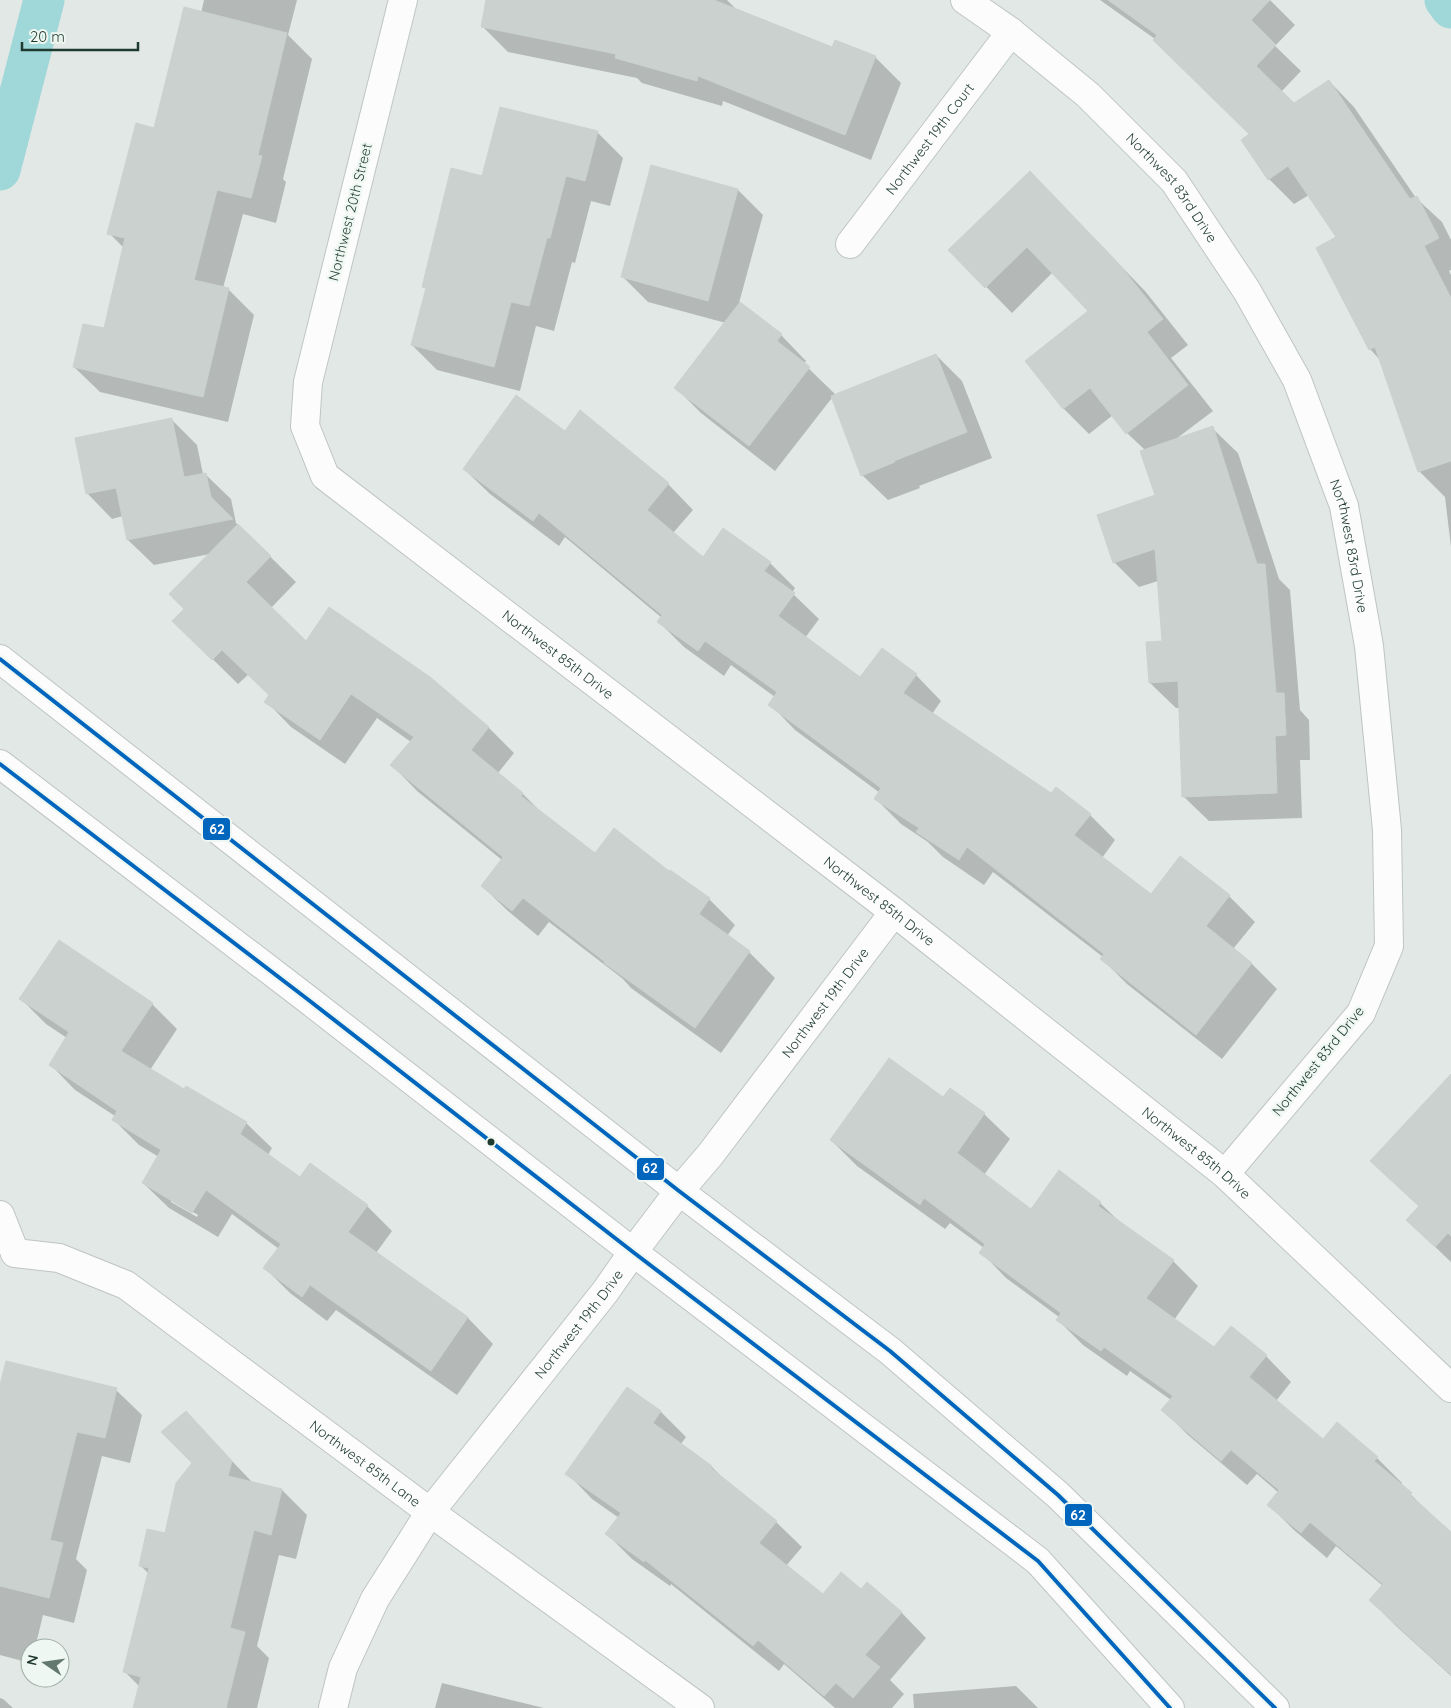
<svg xmlns="http://www.w3.org/2000/svg" width="1451" height="1708" font-family="Quicksand,sans-serif">
  <rect width="100%" height="100%" fill="#e2e8e5"/>
  <!-- shadow -->
  <g fill="#0003" fill-rule="evenodd">
    <path d="M204,0h93l-9,35 24,24 -29,120 3,3 -10,41 -33,-9 -20,74 5,1 26,26 -26,107 -128,-30 -26,-25 31,-37 19,-82 -15,-15 46,-103 46,-117z"/>
    <path d="M488,0h239l11,11 95,37 42,9 26,26 -30,77 -148,-59 -1,5 -80,-23 -5,-5 -129,-26 -26,-26z"/>
    <path d="M1100,0h170l25,25 -20,21 26,25 -20,21 13,13 35,-24 25,26 62,91 26,24 9,18v30l-2,1 2,4v272l-6,-50 -25,-25 -39,-111 -11,-12 -32,-111 -29,-43 -15,9 -25,-25 -18,-44 -96,-96z"/>
    <path d="M597,132l26,26 -13,48 -19,-5 -16,62 -3,-1 -18,69 -18,-5 -16,65 -83,-21 -25,-25 15,-55 -3,-4 59,-108z"/>
    <path d="M738,190l25,25 -24,88 42,32 25,26 -2,3 31,30 -60,77 -74,-58 -25,-25 50,-65 -78,-21 -25,-25z"/>
    <path d="M1055,198l90,93 43,54 -17,13 42,53 -37,28 36,-11 26,25 41,126 11,11 10,120 9,10 1,40h-10l2,58 -93,3 -26,-25 -3,-88h-4l-26,-25 13,-41 -5,-61 -19,6 -25,-25 42,-66 -11,-46 -18,-17 -14,-18 -24,19 -25,-25 -37,-48 63,-50 -37,-39 -41,41 -62,-63z"/>
    <path d="M936,355l26,26 30,77 -73,28 1,2 -32,12 -26,-25z"/>
    <path d="M580,412l88,72 25,26 -20,23 31,25 66,5 25,25 -3,5 27,26 -14,19 56,41 55,-4 25,26 -9,13 120,80 38,21 25,25 -13,18 49,38 29,-38 49,38 26,26 -22,27 19,15 25,25 -55,70 -95,-75 -25,-25 1,-2 -110,-85 -9,13 -41,-28 -15,-15 -27,-18 -25,-25 4,-6 -85,-63 -25,-26 5,-7 -44,-32 -7,11 -40,-29 -25,-25 3,-4 -97,-81 -6,9 -69,-52 -26,-25 101,-37z"/>
    <path d="M172,420l25,25 6,29h2l26,25 5,24 60,59 -25,26 35,35 123,35 60,50 25,25 -16,20 24,20 23,23 50,39 75,18 1,-1 38,27 26,26 -8,11 22,16 26,26 -54,75 -90,-65 -8,-9 -74,-57 -11,14 -30,-25 -26,-25 20,-26 -85,-69 -25,-26 19,-23 -34,-24 -32,46 -54,-37 -25,-26 4,-6 -21,-21 -11,10 -64,-63 12,-12 24,-55 -56,11 -26,-25 -5,-24 -11,3 -25,-26z"/>
    <path d="M21,999l131,5 25,25 -27,41 34,20 62,33 26,25 -4,7 32,24 67,27 25,25 -16,22 92,65 25,26 -36,51 -121,-85 -9,11 -37,-28 -25,-25 14,-19 -47,-35 -14,23 -49,-29 -26,-25 16,-26 -20,-12 -25,-25 1,-4 -40,-26 -25,-26 17,-26 -21,-14zM171,1199l27,16 -1,2 -26,-15z"/>
    <path d="M1451,1095v167l-44,-42 13,-13 -23,-21z"/>
    <path d="M943,1099l41,15 26,25 -26,36 47,36 69,-8 24,23 49,35 25,25 -24,34 40,28 18,-21 34,29 25,26 -15,19 47,40 54,17 25,25 -1,2 50,49v142l-55,-50 -26,-26 13,-14 -47,-40 -9,12 -33,-28 -25,-25 10,-12 -22,-19 -10,11 -59,-50 -25,-25 8,-10 -41,-29 -3,5 -44,-31 -25,-25 1,-3 -53,-39 -25,-26 3,-4 -34,-25 -5,6 -88,-63 -26,-26z"/>
    <path d="M627,1389l34,23 25,25 -5,7 31,23 15,15 49,40 26,25 -16,19 37,29 38,-4 40,21 25,26 -36,42 14,14 -12,14h-57l-51,-44 -5,7 -108,-87 -1,2 -38,-27 -25,-25 12,-16 -27,-19 -25,-26z"/>
    <path d="M116,1390l26,25 -12,48 -28,-7 -26,103 11,11 -13,53 -31,-8 -8,33h-5v15l-30,-8v-264z"/>
    <path d="M186,1413l67,70 29,7 25,25 -11,44 -17,-4 -22,91 12,12 -12,50h-123l6,-21 -16,-16 25,-97 -9,-9 26,-30 27,-73z"/>
    <path d="M442,1683l102,25h-109z"/>
    <path d="M1016,1686l22,22h-124l-1,-14z"/>
    <path d="M0,1698l3,1 10,9h-13z"/>
  </g>
  <g fill="none" stroke-linecap="round" stroke-linejoin="round">
    <!-- canal -->
    <g stroke="#a0d7d8" stroke-width="41">
      <path d="M1445,0l6,8"/>
      <path d="M0,170l44,-170"/>
    </g>
  </g>
  <!-- building -->
  <g fill="#cad1ce" stroke="#cbd1ce">
    <path d="M486,0h228l118,47 3,-7 41,16 -31,79 -147,-59 -1,5 -82,-23 1,-4 -135,-27z"/>
    <path d="M1108,0h162l-19,20 25,25 -20,21 38,37 35,-23 81,119 7,-3 22,42 -15,8 27,52v163l-33,11 -43,-125 -6,3 -53,-102 20,-11 -48,-71 -20,14 -27,-40 8,-6 -96,-94 4,-5z"/>
    <path d="M184,7l103,26 -29,122 4,1 -11,42 -34,-8 -23,90 35,8 -26,109 -130,-30 10,-43 21,4 21,-90 -18,-4 29,-111 18,5z"/>
    <path d="M500,107l98,24 -13,50 -19,-5 -16,62h-3l-18,68 -18,-4 -17,65 -83,-22 15,-57 -4,-1 29,-119 31,8z"/>
    <path d="M651,165l87,24 -30,112 -87,-24z"/>
    <path d="M1030,171l89,93 44,55 -16,13 41,53 -62,49 -36,-46 -27,21 -38,-48 63,-50 -61,-64 -42,41 -37,-38z"/>
    <path d="M740,302l42,32 -5,7 33,26 -61,79 -75,-58z"/>
    <path d="M936,354l31,78 -73,29 1,1 -34,14 -30,-80z"/>
    <path d="M516,395l49,36 15,-21 89,73 -22,27 56,47 20,-29 48,34 -7,9 31,22 -17,23 82,61 22,-29 35,26 -14,19 148,100 5,-6 35,27 -17,21 77,59 29,-38 50,39 -24,31 46,37 -56,72 -96,-76 4,-5 -137,-107 -8,13 -43,-28 3,-4 -45,-29 7,-11 -113,-83 9,-13 -72,-51 -7,10 -41,-29 5,-7 -123,-102 -6,8 -70,-52z"/>
    <path d="M172,418l12,59 22,-4 5,24 22,22 -106,21 -11,-52 -30,6 -11,-56z"/>
    <path d="M1213,426l44,138h8l11,129h8l2,42 -11,1 2,57 -95,4 -4,-116 -29,2 -3,-41 16,-1 -7,-92 -42,14 -16,-48 58,-20 -15,-44z"/>
    <path d="M238,524l33,32 -25,26 60,59 23,-34 101,70 59,50 -18,23 52,43 -2,3 74,57 19,-25 55,43 1,-1 40,28 -11,16 51,37 -55,77 -91,-65 1,-1 -82,-64 -11,13 -31,-25 22,-29 -113,-92 24,-28 -63,-43 -31,46 -56,-38 5,-7 -47,-45 -10,10 -40,-39 12,-12 -15,-15z"/>
    <path d="M59,940l94,63 -32,48 63,38 2,-3 61,36 -7,12 60,43 10,-14 58,42 -20,27 120,85 -37,54 -121,-86 -8,12 -39,-29 18,-24 -75,-54 -14,23 -50,-30 19,-33 -49,-30 5,-9 -68,-46 20,-33 -50,-33z"/>
    <path d="M889,1058l54,39 7,-9 35,25 -28,40 74,56 28,-39 42,32 -3,4 76,54 -28,38 68,49 17,-21 36,29 -18,22 74,62 14,-17 41,35 -4,4 38,32 -2,2 41,37v143l-82,-75 14,-16 -73,-62 -9,11 -34,-28 12,-15 -48,-40 -10,11 -60,-51 12,-14 -69,-49 -3,4 -45,-31 5,-7 -82,-60 6,-9 -61,-46 -4,7 -90,-65z"/>
    <path d="M1451,1074v162l-3,-3 -13,14 -29,-27 13,-14 -49,-45z"/>
    <path d="M6,1361l111,27 -12,50 -28,-6 -27,108 13,3 -14,55 -49,-12v-201z"/>
    <path d="M627,1387l34,24 -8,12 59,43 -1,2 66,53 -18,22 64,51 18,-22 20,17 6,-7 35,30 -37,43 15,12 -27,31 -17,-15 -12,13 -66,-56 -5,6 -108,-86 -1,2 -39,-28 16,-21 -56,-39z"/>
    <path d="M186,1411l46,50 -4,15 54,13 -11,46 -17,-5 -24,98 15,4 -19,76h-93l8,-31 -18,-5 26,-104 -10,-2 8,-37 18,4 11,-50 16,-20 -31,-31z"/>
  </g>
  <g fill="none" stroke-linecap="round" stroke-linejoin="round">
    <!-- minor casing -->
    <g stroke="#bfc5c2" stroke-width="30">
      <g id="minor">
        <path id="s1" d="M403,0l-95,382 -3,44 20,50 569,436 331,262 226,214"/>
        <path id="s2" d="M965,0l46,32 77,63 86,86 73,110 50,89 47,126 25,140 18,184 2,116 -28,67 -136,161"/>
        <path id="s3" d="M850,244l161,-212"/>
        <path d="M0,659l679,532 211,160 168,144 217,213"/>
        <path d="M0,764l306,234 327,254 405,309 132,147"/>
        <path d="M0,1215l15,38"/>
        <path id="s4" d="M15,1253l44,5 67,27 304,227 270,196"/>
        <path id="s5" d="M333,1708l10,-40 32,-69 55,-87 175,-220 28,-40 46,-61 31,-36 184,-243"/>
      </g>
    </g>
    <!-- minor -->
    <use href="#minor" stroke="#fbfcfb" stroke-width="28"/>
    <!-- bus-1 casing -->
    <g stroke="#eff7f2" stroke-width="8">
      <g id="bus-1">
        <path d="M0,659l679,532 211,160 168,144 217,213"/>
        <path d="M0,764l306,234 327,254 405,309 132,147"/>
      </g>
    </g>
    <!-- bus-1 -->
    <use href="#bus-1" stroke="#0065bd" stroke-width="4"/>
  </g>
  <!-- markers -->
  <circle fill="#1f3b30" stroke="#eff7f2" stroke-width="2" cx="491" cy="1142" r="4.5"/>
  <g text-anchor="middle" stroke-width="4.5" stroke-linejoin="round" paint-order="stroke">
    <!-- street labels -->
    <g font-size="14" fill="#1f3b30" stroke="#eff7f2">
      <text dy="5" stroke="none"><textPath href="#s3" startOffset="132">Northwest 19th Court</textPath></text>
      <text dy="5" stroke="none"><textPath href="#s2" startOffset="281">Northwest 83rd Drive</textPath></text>
      <text transform="translate(350 212) rotate(-76)" y="5">Northwest 20th Street</text>
      <text dy="5" stroke="none"><textPath href="#s2" startOffset="686">Northwest 83rd Drive</textPath></text>
      <text dy="5" stroke="none"><textPath href="#s1" startOffset="785">Northwest 85th Drive</textPath></text>
      <text dy="5" stroke="none"><textPath href="#s1" startOffset="1190">Northwest 85th Drive</textPath></text>
      <text dy="5" stroke="none"><textPath href="#s5" startOffset="865">Northwest 19th Drive</textPath></text>
      <text transform="translate(1318 1061) rotate(-51)" y="5">Northwest 83rd Drive</text>
      <text dy="5" stroke="none"><textPath href="#s1" startOffset="1595">Northwest 85th Drive</textPath></text>
      <text dy="5" stroke="none"><textPath href="#s5" startOffset="460">Northwest 19th Drive</textPath></text>
      <text dy="5" stroke="none"><textPath href="#s4" startOffset="415">Northwest 85th Lane</textPath></text>
    </g>
  </g>
  <g stroke="#eff7f2" stroke-width="2">
    <rect x="202" y="817" width="29" height="24" rx="5" fill="#0065bd"/>
    <rect x="636" y="1157" width="29" height="24" rx="5" fill="#0065bd"/>
    <rect x="1064" y="1503" width="29" height="24" rx="5" fill="#0065bd"/>
  </g>
  <g font-size="14" text-anchor="middle" font-weight="bold" fill="#fff">
    <text x="217" y="834">62</text>
    <text x="650" y="1173">62</text>
    <text x="1078" y="1520">62</text>
  </g>
  <!-- north arrow -->
  <g transform="translate(45 1663) rotate(283)"><circle r="24" fill="#eff7f2" stroke="#9caca4"/>
  <path d="M0-4L9 19L0 12L-9 19Z" fill="#63786f"/>
  <text y="-8" font-size="14" font-weight="bold" text-anchor="middle" fill="#1f3b30">N</text>
  </g>
  <!-- scale -->
  <path d="M22 42v8h116v-8" fill="none" stroke="#1f3b30" stroke-width="2.5"/>
  <text x="30" y="42" font-size="15" fill="#1f3b30" stroke="#eff7f2" stroke-width="4" paint-order="stroke">20 m</text>
</svg>
